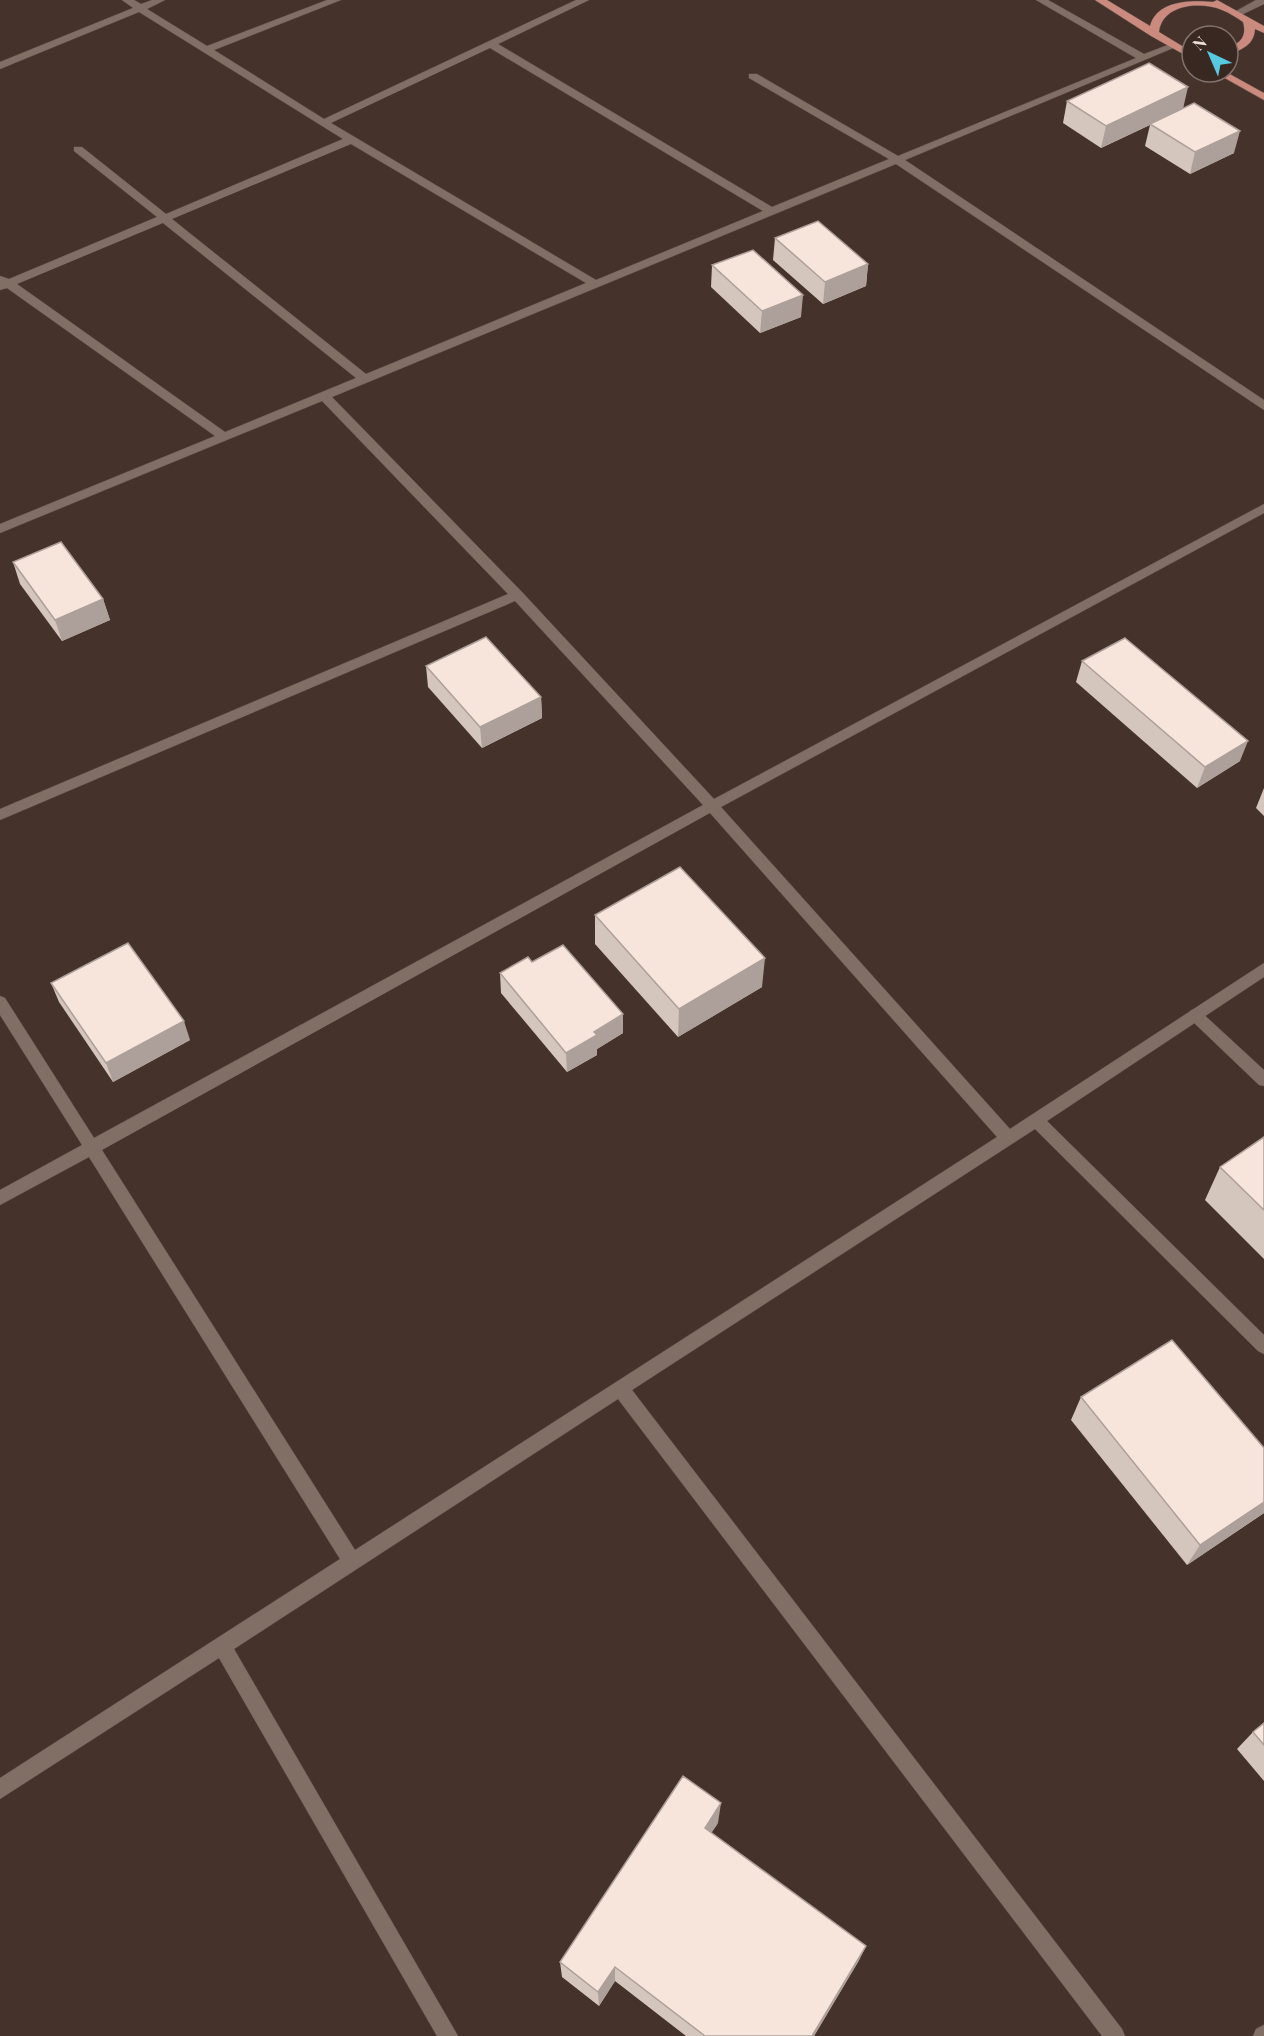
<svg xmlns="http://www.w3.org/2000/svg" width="1264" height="2036" font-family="'Playfair Display',serif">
  <rect width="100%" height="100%" fill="#44322b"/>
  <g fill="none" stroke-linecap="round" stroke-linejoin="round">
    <!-- service casing -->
    <g stroke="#5d4e48" stroke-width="1">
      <path id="service" d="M1195,1009l5,2 64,59v16l-5,-1 -69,-66 -2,-4 2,-4z"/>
    </g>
    <!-- minor casing -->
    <g stroke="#5d4e48" stroke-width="1">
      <g id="minor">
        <path d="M122,0h12l7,4 11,-4h13l-18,9 60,37 120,-46h14l-127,50 110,69 252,-119h13l-91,44 274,163 117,-48 -140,-81v-4h8l141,82 238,-98 -100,-58h12l96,54 29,-11 5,3 -273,114 359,240v10l-368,-246 -564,233 190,195 192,207 550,-295v9l-543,294 289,322 254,-166v14l-217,144 217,214v19l-6,-3 -223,-222 -403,261 490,639 3,7h-23l-484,-637 -384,250 224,387h-21l-218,-378 -219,141v-21l340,-219 -251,-402 -89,48v-15l82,-45 -82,-130v-19l5,2 89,140 609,-333 -188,-204 -515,219v-11l508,-215 -186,-193 -322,132v-9l215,-88 -208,-148 -7,2v-14l9,3 148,-62 -83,-66v-4h8l84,67 177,-75 -204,-127 -139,57v-7l133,-54zM490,48l273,163 -167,69 -265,-157zM351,144l235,139 -220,91 -194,-155zM163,223l193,155 -131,54 -208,-148zM710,813l287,324 -642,413 -253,-400z"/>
        <path d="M1264,2025v11h-11l3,-7z"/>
      </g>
    </g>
    <!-- tertiary casing -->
    <g stroke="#5d4e48" stroke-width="1">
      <path id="tertiary" d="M1256,0h8v4l-25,12 -8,-2z"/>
    </g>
    <!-- primary casing -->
    <g stroke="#5d4e48" stroke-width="1">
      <g id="primary">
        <path d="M1095,0h12l43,26c7,-26 41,-26 63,-24l4,-2 47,26v7l-9,-4c-1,16 -13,21 -27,25v-6c13,-5 19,-12 15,-26 -6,-4 -13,-9 -21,-12 -21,-9 -60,-6 -63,22l33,20v7l-41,-23z"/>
        <path d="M1214,72h12l38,21v7z"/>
      </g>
    </g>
    <!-- service -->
    <use href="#service" fill="#816e65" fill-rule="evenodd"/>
    <!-- minor -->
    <use href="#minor" fill="#816e65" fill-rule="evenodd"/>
    <!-- tertiary -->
    <use href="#tertiary" fill="#816e65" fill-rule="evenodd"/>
    <!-- primary -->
    <use href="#primary" fill="#ca8a7e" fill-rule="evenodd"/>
  </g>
  <!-- wall -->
  <g fill="#d4c5bd">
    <path d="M1067,101l116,8 51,44 -44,21 -45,-28 5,-21 -49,23 -38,-25z"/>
    <path d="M775,238l93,26 -2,22 -43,18 -50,-44z"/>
    <path d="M712,265l89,52 -41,16 -49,-46z"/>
    <path d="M13,562l90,37 7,21 -48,21 -42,-57z"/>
    <path d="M1082,661l158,100 -43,27 -121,-106z"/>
    <path d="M426,666l115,31 1,21 -60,30 -54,-61z"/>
    <path d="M1264,788v28l-8,-8z"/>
    <path d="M595,915l167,72 -84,50 -83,-93z"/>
    <path d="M532,962l91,52v19l-26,16v6l-30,17 -66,-79 -1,-20z"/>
    <path d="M51,983l139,57 -77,42 -54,-80z"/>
    <path d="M1264,1137v122l-59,-59 15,-33z"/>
    <path d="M1081,1397l183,51v65l-77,52 -116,-145z"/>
    <path d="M1264,1723v58l-27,-32 16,-17z"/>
    <path d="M718,1823l-7,10 155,113 -8,16 -44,74h-128l-71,-55 -16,25 -37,-29 -2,-15z"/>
  </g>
  <!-- shaded-wall -->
  <g fill="#ada09a">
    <path d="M1188,87l-5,22 -82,39 5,-22z"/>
    <path d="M1240,131l-6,22 -44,21 5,-22z"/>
    <path d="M868,264l-2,22 -43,18 2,-22z"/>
    <path d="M803,295l-2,22 -41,16 2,-22z"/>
    <path d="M103,599l7,21 -48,21 -7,-21z"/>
    <path d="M541,697l1,21 -60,30 -2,-21z"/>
    <path d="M1248,741l-8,20 -43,27 8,-21z"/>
    <path d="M765,958l-3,29 -84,50 1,-28z"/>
    <path d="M623,1014v19l-26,16v6l-30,17 -1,-19 28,-21z"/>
    <path d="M184,1021l6,19 -77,42 -7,-19z"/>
    <path d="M1264,1502v11l-77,52 13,-20z"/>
    <path d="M721,1803l-3,20 -16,24 3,-19z"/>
    <path d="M866,1946l-8,16 -44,74h-2z"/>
    <path d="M615,1967v14l-16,25 -1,-14z"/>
  </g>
  <!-- building -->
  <g fill="#f7e5dc" stroke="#ada09a" stroke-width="1.5">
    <path d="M1149,63l39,24 -82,39 -39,-25z"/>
    <path d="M1194,103l46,28 -45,21 -45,-28z"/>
    <path d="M818,221l50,43 -43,18 -50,-44z"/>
    <path d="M753,250l50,45 -41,16 -50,-46z"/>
    <path d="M61,542l42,57 -48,21 -42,-58z"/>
    <path d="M486,637l55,60 -61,30 -54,-61z"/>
    <path d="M1125,638l123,103 -43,26 -123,-106z"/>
    <path d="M680,867l85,91 -86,51 -84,-94z"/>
    <path d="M128,943l56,78 -78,42 -55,-80z"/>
    <path d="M563,945l60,69 -29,18 3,3 -31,18 -66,-80 28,-16 4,5z"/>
    <path d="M1264,1137v73l-44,-43z"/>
    <path d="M1172,1340l92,108v54l-64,43 -119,-148z"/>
    <path d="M1264,1723v22l-11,-13z"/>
    <path d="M683,1776l38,27 -16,25 161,118 -54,90h-107l-90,-69 -17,25 -38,-30z"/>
  </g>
  <!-- north arrow -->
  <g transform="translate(1210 54) rotate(316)"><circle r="28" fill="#392821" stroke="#81726c" stroke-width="1.5"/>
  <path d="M0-4.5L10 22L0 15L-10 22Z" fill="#57c9e1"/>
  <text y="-9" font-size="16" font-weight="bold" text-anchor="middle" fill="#ede1dd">N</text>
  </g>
</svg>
